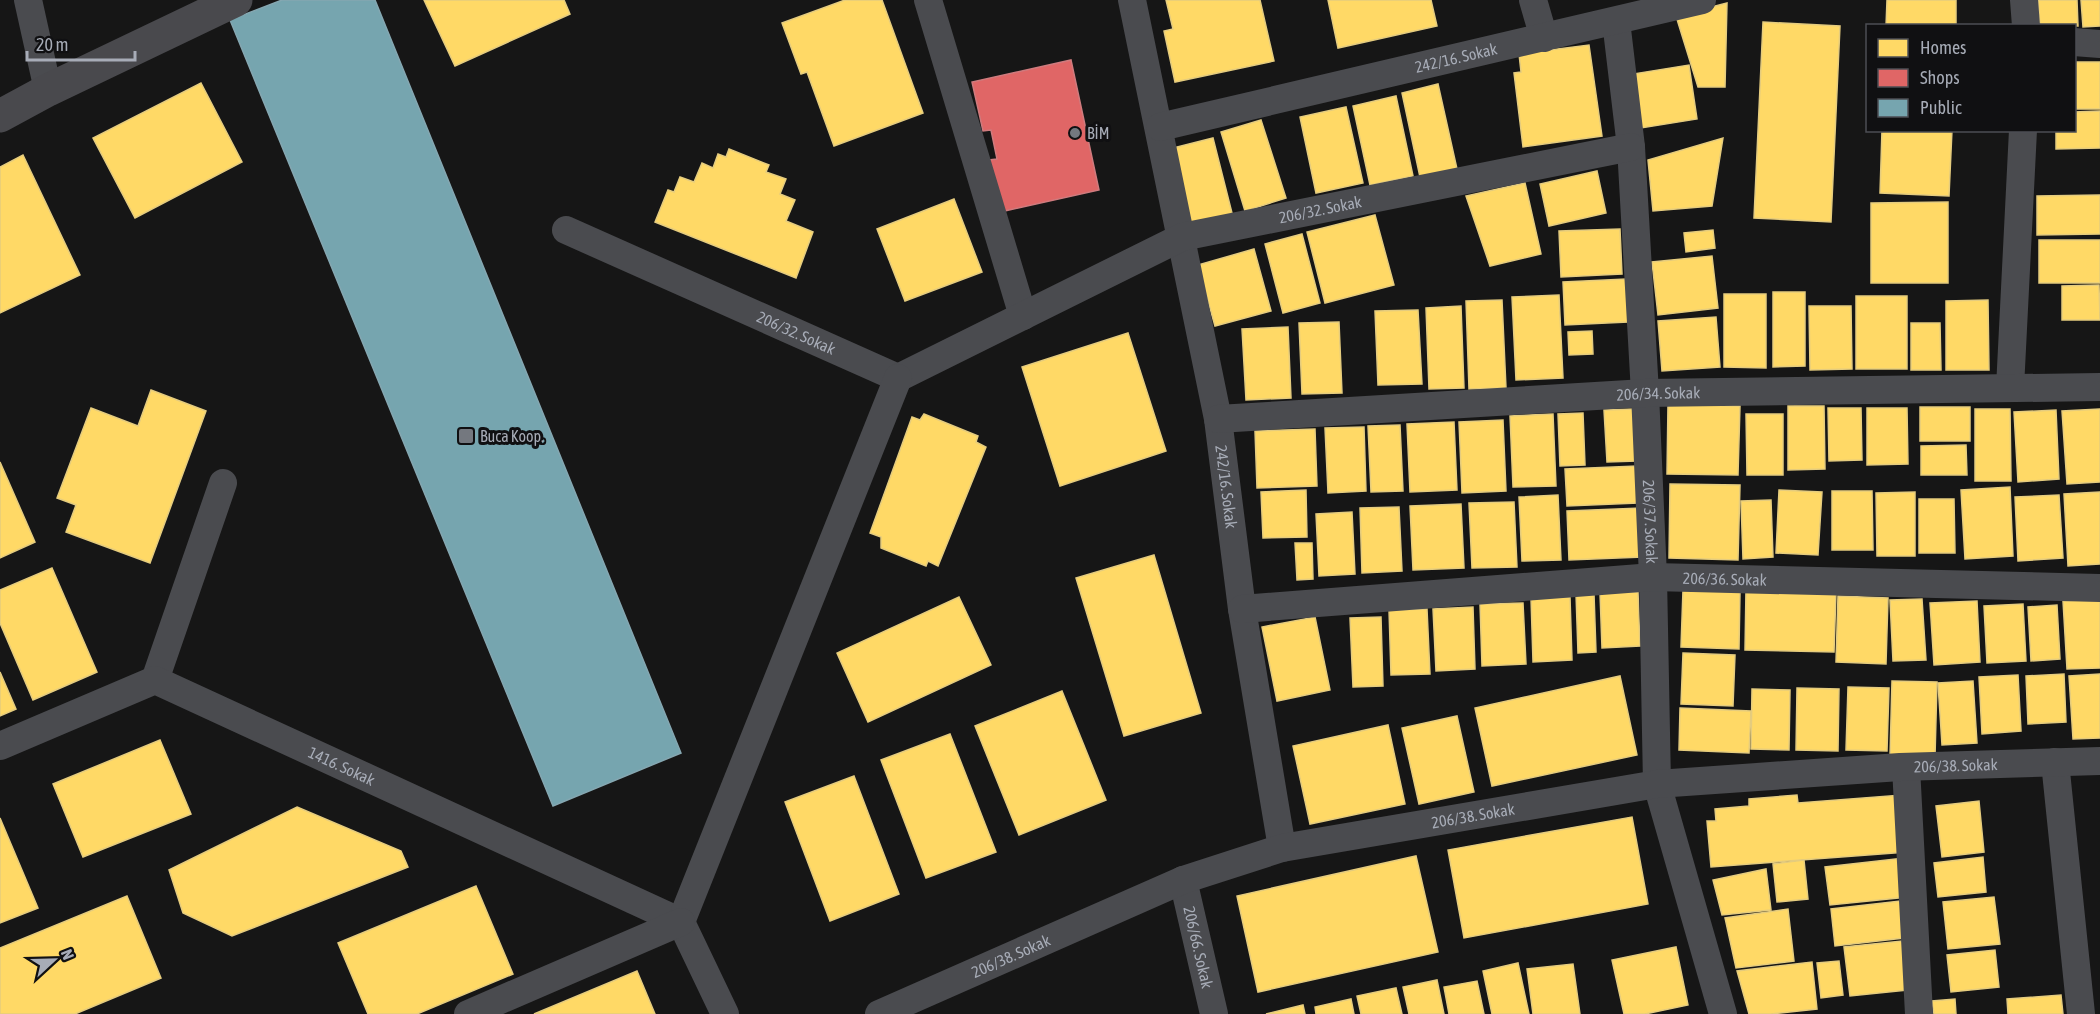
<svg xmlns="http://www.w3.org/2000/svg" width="2100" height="1014" font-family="'Asap Condensed',sans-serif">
  <rect width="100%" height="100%" fill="#161616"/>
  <!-- homes -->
  <g fill="#ffd966" stroke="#e5cc7e" stroke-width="1.5">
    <path d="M424,0h140l6,14 -115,52z"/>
    <path d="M845,0h37l41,113 -89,33 -27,-74 -6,2 -19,-51z"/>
    <path d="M1166,0h94l14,61 -99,21 -11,-51 9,-2z"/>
    <path d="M1328,0h103l6,26 -99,22z"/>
    <path d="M1887,0h69v26h-70z"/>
    <path d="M2038,0h39l1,26h-38z"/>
    <path d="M2081,0h19v26l-17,1z"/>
    <path d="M1727,3l-2,84h-27l-22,-71z"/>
    <path d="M1763,22l77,4 -9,196 -77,-4z"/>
    <path d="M1589,45l13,91 -79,11 -9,-74 7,-1 -2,-18z"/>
    <rect x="2074" y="62" width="26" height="47"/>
    <path d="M1689,65l8,54 -56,9 -8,-54z"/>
    <path d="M201,83l41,79 -107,56 -42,-80z"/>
    <path d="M1438,84l19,85 -37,8 -18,-84z"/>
    <path d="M1396,96l17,80 -43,9 -17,-79z"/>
    <path d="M1346,107l17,76 -47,10 -16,-76z"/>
    <path d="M2100,111v37l-44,1v-19h18v-18z"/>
    <path d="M1261,120l25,78 -41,13 -24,-79z"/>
    <path d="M1882,130h70l-3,66 -69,-3z"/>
    <path d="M1213,138l20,79 -44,11 -20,-79z"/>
    <path d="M1723,138l-11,68 -59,5 -5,-51z"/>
    <path d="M729,149l40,16 -3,7 20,7 -6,15 15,6 -9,21 27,11 -17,46 -141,-56 13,-32 6,2 6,-15 14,5 8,-19 11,5 5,-14 8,3z"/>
    <path d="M23,155l57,120 -80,38v-146z"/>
    <path d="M1597,171l9,42 -57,13 -9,-42z"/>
    <path d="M1525,183l16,71 -51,12 -24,-70z"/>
    <path d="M2100,195v39l-63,1v-39z"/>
    <path d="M954,199l28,73 -77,29 -28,-72z"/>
    <path d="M1948,202v81h-77v-80z"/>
    <path d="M1375,215l19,70 -69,18 -18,-71z"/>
    <path d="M1620,229l2,45 -61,3 -2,-46z"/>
    <path d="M1713,230l2,18 -29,4 -2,-19z"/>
    <path d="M1302,234l18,69 -37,10 -18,-69z"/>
    <rect x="2039" y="240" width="61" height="43"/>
    <path d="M1254,249l17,62 -56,15 -17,-61z"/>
    <path d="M1712,256l6,52 -60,7 -6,-53z"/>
    <path d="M1626,279l2,43 -63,3 -2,-43z"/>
    <path d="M2099,285l1,35h-38v-34z"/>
    <path d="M1773,292h32v74l-32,1z"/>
    <path d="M1724,294h42v74l-42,-1z"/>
    <path d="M1559,295l4,83 -47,2 -4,-83z"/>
    <rect x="1856" y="296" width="51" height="73"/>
    <path d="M1502,300l4,88 -37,1 -3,-88z"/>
    <path d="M1988,300l1,70h-43v-69z"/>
    <path d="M1461,306l3,82 -35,1 -3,-81z"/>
    <path d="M1809,306h42l1,63 -42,1z"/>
    <path d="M1418,310l4,74 -44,1 -3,-74z"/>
    <path d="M1716,317l4,50 -58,4 -4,-50z"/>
    <path d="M1339,322l3,71 -40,1 -3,-71z"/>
    <path d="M1911,323h29l1,47h-30z"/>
    <path d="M1288,327l3,71 -45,2 -4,-71z"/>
    <path d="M1592,331l1,23 -24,1 -1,-23z"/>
    <path d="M1128,333l38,118 -106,35 -38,-119z"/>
    <path d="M151,390l55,21 -56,152 -84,-31 10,-27 -19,-7 34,-90 47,18z"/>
    <path d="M1668,404l72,2 -2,69 -71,-1z"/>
    <path d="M1788,406h36l1,63 -37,1z"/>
    <rect x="1920" y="407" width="50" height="34"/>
    <path d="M1828,408h33l1,52 -33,1z"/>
    <path d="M1867,408h40l1,56 -41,1z"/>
    <path d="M1635,409l2,52 -30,1 -3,-52z"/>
    <path d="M1975,409h35l1,72h-36z"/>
    <path d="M2100,409v73l-33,2 -5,-73z"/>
    <path d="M2056,410l3,69 -41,3 -4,-70z"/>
    <path d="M1583,413l2,52 -25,1 -2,-52z"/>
    <path d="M924,414l54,22 -2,6 10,5 -48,119 -10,-5 -2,5 -45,-18v-11l-11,-4 42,-116 8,3z"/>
    <path d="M1553,414l3,72 -43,1 -3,-71z"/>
    <path d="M1746,414h37v61h-36z"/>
    <path d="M1503,420l3,71 -44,2 -3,-71z"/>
    <path d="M1454,422l3,68 -47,2 -3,-68z"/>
    <path d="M1400,425l3,66 -32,1 -3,-66z"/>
    <path d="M1364,427l2,64 -38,2 -3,-65z"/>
    <path d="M1315,429l2,57 -60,2 -2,-57z"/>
    <path d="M1966,445l1,30h-46v-29z"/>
    <path d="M0,462l35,80 -35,16z"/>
    <path d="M1637,466l1,37 -71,3 -2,-37z"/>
    <path d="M1670,484l70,1 -2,75 -69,-2z"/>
    <path d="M2010,487l3,69 -48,3 -4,-69z"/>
    <path d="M1306,490l1,47 -44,1 -2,-46z"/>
    <path d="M1779,490l43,2 -4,63 -42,-2z"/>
    <path d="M1832,491h40l1,59h-41z"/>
    <path d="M1915,492v64h-38l-1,-63z"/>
    <path d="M2100,492v72l-32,2 -4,-72z"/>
    <path d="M1558,495l3,65 -39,1 -3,-64z"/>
    <path d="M2059,495l4,63 -45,3 -3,-64z"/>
    <path d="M1919,499h35l1,54h-36z"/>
    <path d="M1771,500l2,57 -30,2 -2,-58z"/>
    <path d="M1514,502l3,65 -45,1 -3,-65z"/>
    <path d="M1461,504l3,64 -51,2 -3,-64z"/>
    <path d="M1399,507l3,64 -40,2 -2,-65z"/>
    <path d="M1641,508l2,49 -74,3 -2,-49z"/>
    <path d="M1352,512l3,62 -36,2 -3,-62z"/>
    <path d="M1295,543h17l1,36 -16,1z"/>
    <path d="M1154,555l47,158 -77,23 -48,-158z"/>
    <path d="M52,568l45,104 -64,28 -33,-77v-33z"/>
    <path d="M1746,589l90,3 -2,60 -89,-2z"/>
    <path d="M1683,590l57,2 -1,57 -58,-2z"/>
    <path d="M1638,592l2,54 -38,2 -2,-55z"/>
    <path d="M1576,594h18l2,58 -18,1z"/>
    <path d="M1838,596l50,2 -2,66 -50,-2z"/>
    <path d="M959,597l32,68 -123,57 -31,-69z"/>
    <path d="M1570,597l2,63 -39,2 -2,-64z"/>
    <path d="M1922,599l4,61 -33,1 -3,-61z"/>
    <path d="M2100,599v69l-33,1 -4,-68z"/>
    <path d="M1977,601l3,61 -46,3 -4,-62z"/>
    <path d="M1523,603l3,61 -44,2 -2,-62z"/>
    <path d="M2023,604l3,57 -39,2 -3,-57z"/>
    <path d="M2057,605l3,54 -29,2 -3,-54z"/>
    <path d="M1473,607l2,62 -39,2 -3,-62z"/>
    <path d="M1427,609l3,65 -39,1 -2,-65z"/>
    <path d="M1315,617l15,73 -53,11 -15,-74z"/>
    <path d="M1381,617l2,69 -30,1 -3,-69z"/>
    <path d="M1683,653l52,2 -2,51 -52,-2z"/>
    <path d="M0,672l16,37 -16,7z"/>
    <path d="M2064,674l2,48 -38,2 -2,-48z"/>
    <path d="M2100,674v64l-27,1 -4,-63z"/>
    <path d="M2018,675l3,56 -39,3 -3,-57z"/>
    <path d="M1620,676l17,79 -145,31 -17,-78z"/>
    <path d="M1892,681l45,1 -2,75 -45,-1z"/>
    <path d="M1973,681l4,62 -35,2 -4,-62z"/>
    <path d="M1848,687l41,1 -2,63 -41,-1z"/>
    <path d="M1797,688l42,1 -1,62 -42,-1z"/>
    <path d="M1752,689l38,1 -1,60 -38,-1z"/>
    <path d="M1062,691l44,109 -87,35 -44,-109z"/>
    <path d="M1680,708l71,3 -2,42 -70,-3z"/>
    <path d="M1457,716l17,76 -55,12 -17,-76z"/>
    <path d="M1388,725l17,79 -95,20 -17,-78z"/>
    <path d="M950,734l46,118 -70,26 -45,-118z"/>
    <path d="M160,740l31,74 -108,43 -30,-73z"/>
    <path d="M854,776l45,118 -69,27 -45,-119z"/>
    <path d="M1797,795l1,8 104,-8 5,57 -196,15 -4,-46h9l-1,-12 34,-3v-7z"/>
    <path d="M1979,801l5,51 -42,5 -6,-51z"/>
    <path d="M297,807l104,44 7,16 -176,69 -49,-23 -14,-43z"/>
    <path d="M1632,817l16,87 -184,34 -16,-88z"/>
    <path d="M0,818l38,90 -38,15z"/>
    <path d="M1416,856l22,96 -180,40 -21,-96z"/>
    <path d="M1983,857l3,35 -48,5 -4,-34z"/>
    <path d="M1904,858l4,39 -78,8 -5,-38z"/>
    <path d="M1804,860l4,39 -31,3 -4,-38z"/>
    <path d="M1766,869l5,41 -49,5 -9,-35z"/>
    <path d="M476,886l37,88 -96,40h-49l-30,-71z"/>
    <path d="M127,896l34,82 -86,36h-75v-66z"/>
    <path d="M1994,897l6,47 -52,5 -5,-47z"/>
    <path d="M1900,901l4,37 -69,8 -4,-37z"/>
    <path d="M1788,909l6,52 -58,7 -11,-50z"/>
    <path d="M1912,940l5,49 -67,7 -6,-49z"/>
    <path d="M1676,947l12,58 -43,9h-21l-12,-54z"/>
    <path d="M1995,950l4,37 -48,5 -4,-37z"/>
    <path d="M1839,961l4,34 -22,3 -4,-35z"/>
    <path d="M1812,962l5,47 -46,5h-22l-12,-43z"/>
    <path d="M1518,963l11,51h-37l-9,-43z"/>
    <path d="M1573,964l7,50h-47l-6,-45z"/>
    <path d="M637,971l18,43h-121z"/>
    <path d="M1437,980l7,34h-35l-6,-27z"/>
    <path d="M1477,981l7,33h-35l-5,-27z"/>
    <path d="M1396,988l6,26h-41l-4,-18z"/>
    <path d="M2061,995l2,19h-55l-1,-15z"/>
    <path d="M1351,999l3,15h-38l-1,-7z"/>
    <path d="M1955,999l1,15h-22l-2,-13z"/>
    <path d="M1303,1005l2,9h-39z"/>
  </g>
  <!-- shops -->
  <path fill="#e06666" stroke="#cf7b7e" stroke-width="1.5" d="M1071,60l28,130 -99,22 -11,-52 8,-1 -6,-29 -8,1 -11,-49z"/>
  <!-- public -->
  <path fill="#76a5af" stroke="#85a7b1" stroke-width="1.5" d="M282,0h93l306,753 -128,53 -323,-786z"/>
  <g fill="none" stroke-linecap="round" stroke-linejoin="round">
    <!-- minor -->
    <g stroke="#4a4b4f" stroke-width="28">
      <path d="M28,0l20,90"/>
      <path d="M928,0l95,316"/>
      <path id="s1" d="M1132,0l86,419 24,190 40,239"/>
      <path d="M1533,0l11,38"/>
      <path d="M2024,0l2,26"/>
      <path id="s2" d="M1616,21l15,126 14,246 8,184 4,207 66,230"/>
      <path d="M2074,42l26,2"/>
      <path id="s3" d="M1160,127l542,-127"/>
      <path id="s4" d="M566,230l332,148"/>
      <path id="s5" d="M898,378l284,-141 449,-90"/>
      <path d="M2010,388l13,-258"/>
      <path id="s6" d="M1218,419l427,-26 455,-6"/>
      <path id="s7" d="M1242,609l411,-32 447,11"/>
      <path d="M155,680l68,-197"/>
      <path id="s8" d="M0,746l155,-66 526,242"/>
      <path d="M2055,762l26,252"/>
      <path d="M1906,767l13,247"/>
      <path id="s9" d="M1183,880l31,134"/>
      <path d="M681,922l217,-544"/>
      <path d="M681,922l44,92"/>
      <path d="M468,1014l213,-92"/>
      <path id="s10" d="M879,1014l304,-134 99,-32 375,-64 243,-17 200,-6"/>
    </g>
    <!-- secondary -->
    <path stroke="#49494d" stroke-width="33" d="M0,116l48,-26 188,-90"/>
  </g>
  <!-- markers -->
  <g fill="#74787f" stroke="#101012" stroke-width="2">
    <circle cx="1075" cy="133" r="6"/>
    <rect x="458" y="428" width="16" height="16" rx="3"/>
  </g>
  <g text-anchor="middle" stroke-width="6" stroke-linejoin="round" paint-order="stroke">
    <!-- street labels -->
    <g font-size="16" fill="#a7acb7" stroke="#101012">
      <text dy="6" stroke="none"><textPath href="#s3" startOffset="304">242/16. Sokak</textPath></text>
      <text dy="6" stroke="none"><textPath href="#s5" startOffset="458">206/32. Sokak</textPath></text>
      <text dy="6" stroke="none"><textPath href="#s4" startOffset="252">206/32. Sokak</textPath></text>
      <text dy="6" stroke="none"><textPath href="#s6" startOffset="441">206/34. Sokak</textPath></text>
      <text dy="6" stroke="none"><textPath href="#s1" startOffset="496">242/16. Sokak</textPath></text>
      <text dy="6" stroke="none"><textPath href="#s2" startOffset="502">206/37. Sokak</textPath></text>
      <text dy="6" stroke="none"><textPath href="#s7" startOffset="484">206/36. Sokak</textPath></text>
      <text dy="6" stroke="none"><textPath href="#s10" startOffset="1116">206/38. Sokak</textPath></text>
      <text dy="6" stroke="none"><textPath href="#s8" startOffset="374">1416. Sokak</textPath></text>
      <text dy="6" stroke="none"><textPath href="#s10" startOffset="630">206/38. Sokak</textPath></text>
      <text dy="6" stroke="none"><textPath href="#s9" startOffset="69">206/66. Sokak</textPath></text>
      <text dy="6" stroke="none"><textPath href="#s10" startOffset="144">206/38. Sokak</textPath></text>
    </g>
    <!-- poi labels -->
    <g font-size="16" fill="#a7acb7" stroke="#101012" text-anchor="start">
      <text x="1087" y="139">BİM</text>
      <text x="480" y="442">Buca Koop.</text>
    </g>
  </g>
  <!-- legend -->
  <rect x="1866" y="24" width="210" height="108" fill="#101012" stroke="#4c4e54" stroke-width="1.5"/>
  <rect x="1878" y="39" width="30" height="18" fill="#ffd966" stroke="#4c4e54" stroke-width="1.5"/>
  <text x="1920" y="54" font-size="18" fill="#a7acb7">Homes</text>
  <rect x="1878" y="69" width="30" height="18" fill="#e06666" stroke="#4c4e54" stroke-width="1.5"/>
  <text x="1920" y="84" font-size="18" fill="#a7acb7">Shops</text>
  <rect x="1878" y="99" width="30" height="18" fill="#76a5af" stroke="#4c4e54" stroke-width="1.5"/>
  <text x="1920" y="114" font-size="18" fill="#a7acb7">Public</text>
  <!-- north arrow -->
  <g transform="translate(54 960) rotate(68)" stroke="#101012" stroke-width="4.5" paint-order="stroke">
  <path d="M0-4.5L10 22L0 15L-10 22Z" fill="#a7acb7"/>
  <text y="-9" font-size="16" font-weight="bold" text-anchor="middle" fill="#a7acb7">N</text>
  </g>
  <!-- scale -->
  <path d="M27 51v9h108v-9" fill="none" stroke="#a7acb7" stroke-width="3"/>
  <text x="36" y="51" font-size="18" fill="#a7acb7" stroke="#101012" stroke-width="4.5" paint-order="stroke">20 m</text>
</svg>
